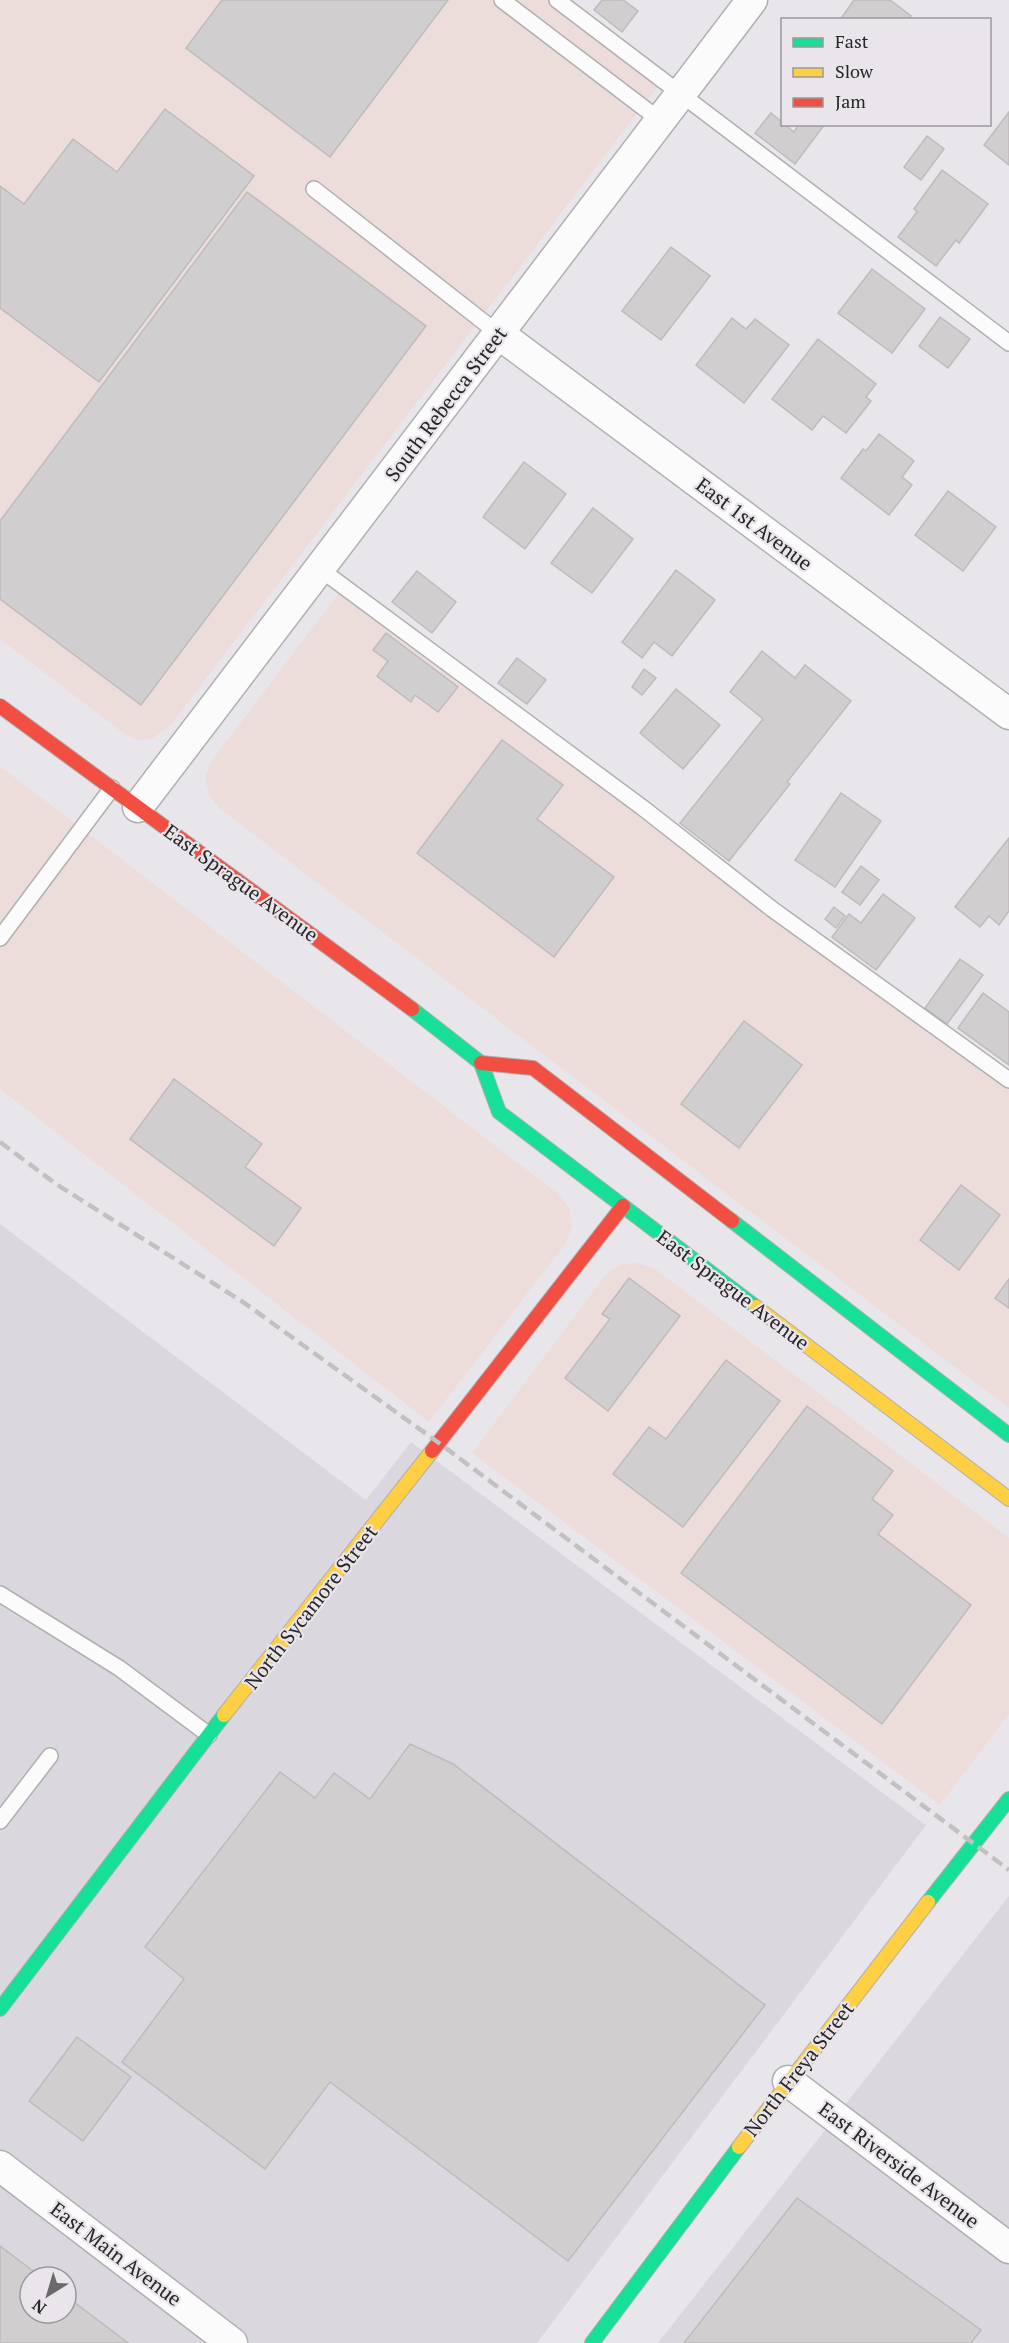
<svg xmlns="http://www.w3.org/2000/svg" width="1009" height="2343" font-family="'PT Serif',serif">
  <rect width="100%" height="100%" fill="#e8e6ea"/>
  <!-- commercial -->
  <g fill="#ecdddb">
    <path d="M0,0h572l96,73 -499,654 -16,11 -13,2 -14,-5 -126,-96z"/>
    <path d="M349,580l660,496v332l-790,-600 -9,-12 -5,-17 7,-19z"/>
    <path d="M0,766l557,427 12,15 3,16 -6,19 -137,179 -429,-333z"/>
    <path d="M637,1263l17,5 355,270v176l-69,91 -468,-352 135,-180 14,-9z"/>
  </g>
  <!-- built -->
  <g fill="#dbd7de" fill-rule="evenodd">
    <path d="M0,1224l366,276 45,-58 515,383 -389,518h-537zM30,2277h36v36h-36z"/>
    <path d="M1009,1896v447h-351z"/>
  </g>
  <!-- building -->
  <g fill="#d0cecf" stroke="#bebbbd" stroke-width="1.5">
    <path d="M222,0h226l-118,157 -144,-109z"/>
    <path d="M602,0h21l15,11 -16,21 -28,-22z"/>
    <path d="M854,0h36l21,16 -3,4h-68z"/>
    <path d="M165,109l89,67 -155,206 -99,-74v-122l24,18 49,-65 44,33z"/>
    <path d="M1009,112v53l-25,-20z"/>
    <path d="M771,113l23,19 5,-8h26l-30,40 -40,-31z"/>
    <path d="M927,136l17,13 -23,31 -17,-13z"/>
    <path d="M942,170l46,34 -29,39 -3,-3 -20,26 -38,-29 19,-25 -3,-3z"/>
    <path d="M247,192l179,134 -285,379 -141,-106v-78z"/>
    <path d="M671,247l39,29 -49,64 -39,-29z"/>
    <path d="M872,269l53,40 -33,44 -54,-40z"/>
    <path d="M940,317l30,22 -22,29 -29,-22z"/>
    <path d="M732,318l14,11 9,-10 34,26 -45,58 -48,-38z"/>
    <path d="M818,339l58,45 -10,13 5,4 -25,32 -23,-17 -11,14 -40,-31z"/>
    <path d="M879,434l35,27 -12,16 10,8 -23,30 -48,-37 22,-29 3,2z"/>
    <path d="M524,462l42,32 -41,55 -42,-32z"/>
    <path d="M948,491l48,36 -33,44 -48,-36z"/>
    <path d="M593,508l40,31 -41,54 -41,-30z"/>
    <path d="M676,570l39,30 -43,56 -18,-14 -12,16 -20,-16z"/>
    <path d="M417,571l39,31 -24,31 -40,-31z"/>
    <path d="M386,633l72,54 -20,25 -23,-17 -4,7 -34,-26 11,-15 -15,-11z"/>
    <path d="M762,651l33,27 10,-13 46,36 -64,81 3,2 -61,77 -49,-38 83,-104 -33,-27z"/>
    <path d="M517,658l29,22 -19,24 -29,-21z"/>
    <path d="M644,669l12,9 -14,17 -10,-8z"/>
    <path d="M676,689l44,36 -37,44 -43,-36z"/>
    <path d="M502,740l61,45 -26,34 77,58 -60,80 -137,-104z"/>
    <path d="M841,793l40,28 -46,66 -40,-27z"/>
    <path d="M1009,838v73l-10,14 -10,-9 -9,11 -25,-20z"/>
    <path d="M861,866l18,14 -19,25 -18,-13z"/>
    <path d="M883,894l32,24 -39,52 -44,-33 17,-23 12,9z"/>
    <path d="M834,907l11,9 -9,12 -11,-9z"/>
    <path d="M960,959l23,16 -36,49 -22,-16z"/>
    <path d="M983,993l26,19v53l-51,-37z"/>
    <path d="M744,1021l58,44 -63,83 -58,-44z"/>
    <path d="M174,1079l88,65 -17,23 56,41 -27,38 -144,-107z"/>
    <path d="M961,1185l39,30 -41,55 -39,-30z"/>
    <path d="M629,1278l51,38 -72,95 -43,-33 45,-59 -8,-5z"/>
    <path d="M1009,1279v29l-14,-10z"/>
    <path d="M726,1360l54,41 -97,126 -70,-53 36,-47 17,12z"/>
    <path d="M807,1406l86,65 -21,28 21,16 -15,19 93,71 -89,119 -201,-151z"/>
    <path d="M410,1744l43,20 312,241 -197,256 -238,-179 -65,87 -143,-107 62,-83 -39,-32 135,-175 35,26 19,-25 36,26z"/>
    <path d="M77,2037l54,40 -48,64 -54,-40z"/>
    <path d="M797,2198l184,132 -10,13h-287z"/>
    <path d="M0,2246l41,31h-11v36h36v-17l62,47h-128z"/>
  </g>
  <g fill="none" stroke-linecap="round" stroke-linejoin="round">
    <!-- lane casing -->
    <g stroke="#b0afb1" stroke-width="18">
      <g id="lane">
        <path d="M502,0l159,121"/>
        <path d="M557,0l452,343"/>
        <path d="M314,189l185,145"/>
        <path d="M320,569l323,239 129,101 237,171"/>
        <path d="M0,938l112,-150"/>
        <path d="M0,1594l119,74 90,67"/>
        <path d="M0,1821l50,-65"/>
      </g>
    </g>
    <!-- street casing -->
    <g stroke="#b0afb1" stroke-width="33">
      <g id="street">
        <path d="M499,334l510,380"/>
        <path d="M138,807l614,-807"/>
        <path d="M788,2081l221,167"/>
        <path d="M0,2166l232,177"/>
      </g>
    </g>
    <!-- fast casing -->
    <g stroke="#b0afb1" stroke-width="16">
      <g id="fast">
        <path d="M412,1009l69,54 18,49 257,195"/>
        <path d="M732,1221l277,214"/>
        <path d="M928,1902l81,-103"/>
        <path d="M0,2009l224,-294"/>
        <path d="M592,2343l147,-196"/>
      </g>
    </g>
    <!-- slow casing -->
    <g stroke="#b0afb1" stroke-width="16">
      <g id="slow">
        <path d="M756,1307l253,192"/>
        <path d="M224,1715l208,-264"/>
        <path d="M739,2147l189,-245"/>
      </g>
    </g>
    <!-- jam casing -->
    <g stroke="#b0afb1" stroke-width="16">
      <g id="jam">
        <path d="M0,706l412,303"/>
        <path d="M481,1063l52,5 199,153"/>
        <path d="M432,1451l191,-245"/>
      </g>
    </g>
    <!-- lane -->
    <use href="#lane" stroke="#fcfbfc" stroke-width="15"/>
    <!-- street -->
    <use href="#street" stroke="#fcfbfc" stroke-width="30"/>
    <!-- fast -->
    <use href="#fast" stroke="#16e098" stroke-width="14"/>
    <!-- slow -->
    <use href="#slow" stroke="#ffcf43" stroke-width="14"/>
    <!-- jam -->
    <use href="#jam" stroke="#f24e42" stroke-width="14"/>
    <!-- rail -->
    <path stroke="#c2c1c2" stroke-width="4.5" stroke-dasharray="12 6" stroke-linecap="butt" d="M0,1142l56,42 187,118 196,141 570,427"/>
  </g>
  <g text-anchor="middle" stroke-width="4.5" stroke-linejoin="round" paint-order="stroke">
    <!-- street labels -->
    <g font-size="20" fill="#272628" stroke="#e9e5eb">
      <text transform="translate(446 404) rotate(-53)" y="7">South Rebecca Street</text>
      <text transform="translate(754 524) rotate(37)" y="7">East 1st Avenue</text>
      <text transform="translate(241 883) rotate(36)" y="7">East Sprague Avenue</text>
      <text transform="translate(733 1290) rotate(37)" y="7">East Sprague Avenue</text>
      <text transform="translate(311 1607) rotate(-52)" y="7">North Sycamore Street</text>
      <text transform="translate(799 2069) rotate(-52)" y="7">North Freya Street</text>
      <text transform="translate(899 2165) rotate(37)" y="7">East Riverside Avenue</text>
      <text transform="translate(116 2254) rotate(37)" y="7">East Main Avenue</text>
    </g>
  </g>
  <!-- legend -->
  <rect x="781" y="18" width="210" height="108" fill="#e9e5eb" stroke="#9b999d" stroke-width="1.5"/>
  <rect x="793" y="38" width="30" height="9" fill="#16e098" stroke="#9b999d" stroke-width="1.5"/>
  <text x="835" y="48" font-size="18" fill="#272628">Fast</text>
  <rect x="793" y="68" width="30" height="9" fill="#ffcf43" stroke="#9b999d" stroke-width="1.5"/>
  <text x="835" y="78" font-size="18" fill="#272628">Slow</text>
  <rect x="793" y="98" width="30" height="9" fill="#f24e42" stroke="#9b999d" stroke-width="1.5"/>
  <text x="835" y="108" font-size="18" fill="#272628">Jam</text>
  <!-- north arrow -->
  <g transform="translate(48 2295) rotate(217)"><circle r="28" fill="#e9e5eb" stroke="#9b999d" stroke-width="1.5"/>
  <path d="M0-4.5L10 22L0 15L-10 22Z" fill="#6b696c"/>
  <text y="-9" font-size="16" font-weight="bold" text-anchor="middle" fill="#272628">N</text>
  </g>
</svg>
